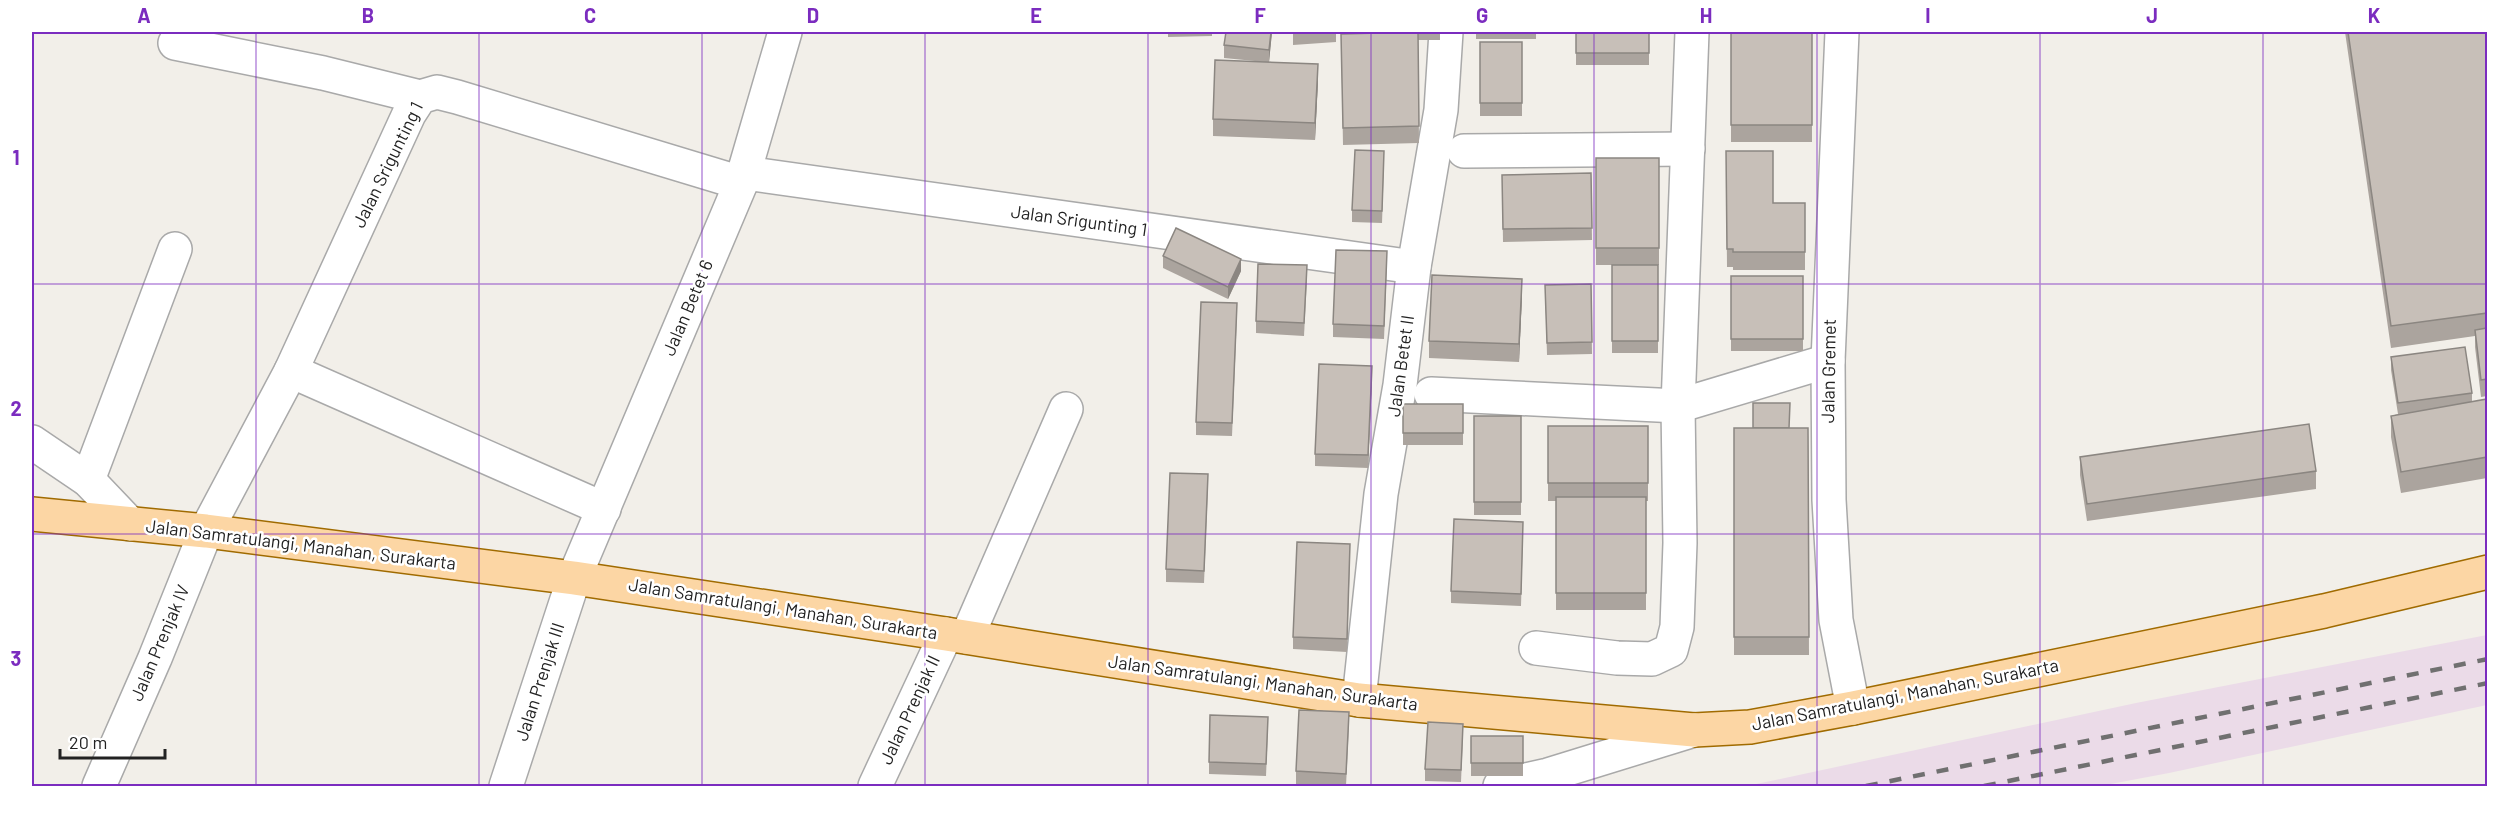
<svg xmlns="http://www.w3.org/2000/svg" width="2519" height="818" font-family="Barlow,sans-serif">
  <rect width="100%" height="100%" fill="#f2efe9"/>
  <!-- industrial -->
  <path fill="#ebdbe8" d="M2487,635v70l-318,68 -69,13h-353l389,-83z"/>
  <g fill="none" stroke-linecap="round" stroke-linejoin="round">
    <!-- minor casing -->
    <g stroke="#a9a9a9" stroke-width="36">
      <g id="minor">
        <path d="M1842,32l-14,329 1,139 7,120 17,88"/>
        <path d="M175,43l148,30 97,24"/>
        <path d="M1464,151l224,-2"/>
        <path d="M745,173l669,94"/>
        <path d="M291,371l313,138"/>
        <path d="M1431,394l247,12 150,-45"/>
        <path d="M32,442l56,38 42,44"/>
        <path d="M88,480l87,-231"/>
        <path d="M967,637l99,-228"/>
        <path d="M1536,648l81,10 35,1 19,-9 6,-23 3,-84 -2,-137 14,-374"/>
        <path d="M1359,700l22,-206 19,-109 14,-118 27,-157 5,-78"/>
        <path d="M99,786l56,-128 51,-127 85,-160 118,-257 11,-17 17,-5 20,5 284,86"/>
        <path d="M506,786l68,-208 167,-395 44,-151"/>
        <path d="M875,786l71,-152"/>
        <path d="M1500,786l48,-11 146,-45"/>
      </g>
    </g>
    <!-- major casing -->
    <g stroke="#a06b00" stroke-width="36">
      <path id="major" d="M32,514l174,17 368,47 372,56 413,66 335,30 56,-3 103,-19 471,-97 164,-39"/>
    </g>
    <!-- minor -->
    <use href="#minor" stroke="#fff" stroke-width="33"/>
    <!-- major -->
    <use href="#major" stroke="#fcd6a4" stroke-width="33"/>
    <!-- rail -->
    <g stroke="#707070" stroke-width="4.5" stroke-dasharray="12 12" stroke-linecap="butt">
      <path d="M1866,786l622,-127"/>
      <path d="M1984,786l504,-103"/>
    </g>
  </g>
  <!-- wall -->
  <g fill="#aba49e">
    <path d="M1168,32h44v4l-44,1z"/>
    <path d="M1272,32l-3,30 49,19 -3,59 -102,-4v-17l52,-57 -41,-4v-13z"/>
    <path d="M1293,32h43v10l-43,3z"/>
    <path d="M1404,32h36v8h-22l1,103 -76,2 -2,-111z"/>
    <rect x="1476" y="32" width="60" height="7"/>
    <rect x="1576" y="32" width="73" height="33"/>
    <rect x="1731" y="32" width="81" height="110"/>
    <path d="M2345,32h142v364l-6,1 -6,-50v-11l-84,12z"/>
    <rect x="1480" y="42" width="42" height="74"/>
    <path d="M1726,151l47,52h32v67h-72v-3h-6z"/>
    <rect x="1596" y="158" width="63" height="107"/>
    <path d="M1384,163l-2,60 -30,-1v-12z"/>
    <path d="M1591,173l1,67 -89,2 -1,-67z"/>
    <path d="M1163,256l78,15 -13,28 -65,-31z"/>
    <path d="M1387,264l-3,75 -51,-2v-13z"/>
    <rect x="1612" y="265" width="46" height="88"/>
    <rect x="1731" y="276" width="72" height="75"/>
    <path d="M1307,278l-3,58 -48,-3v-12z"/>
    <path d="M1591,284l1,70 -45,1 -2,-70z"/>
    <path d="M1522,296l-3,66 -90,-4v-17z"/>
    <path d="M1237,315l-5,121 -36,-1v-13z"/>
    <path d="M2391,357l81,36v9l15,-3v79l-86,15 -10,-56v-21l7,-2 -7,-44z"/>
    <path d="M1372,378l-4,90 -53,-2v-12z"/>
    <rect x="1403" y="404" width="60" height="41"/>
    <rect x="1474" y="416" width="47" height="99"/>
    <path d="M1548,426h100v75h-2v109h-90v-109h-8z"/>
    <path d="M1734,428h74l1,227h-75z"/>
    <path d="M2080,457l236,14v18l-229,32 -7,-46z"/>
    <path d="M1208,487l-4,96 -38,-1v-13z"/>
    <path d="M1523,534l-2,72 -70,-3v-12z"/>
    <path d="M1350,557l-3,95 -54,-3v-12z"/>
    <path d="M1349,724l-3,62 -50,-2v-13z"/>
    <path d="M1268,729l-2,47 -57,-2v-12z"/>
    <path d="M1463,736l-2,46 -36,-1v-12z"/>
    <rect x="1471" y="736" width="52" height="40"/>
  </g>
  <!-- shaded-wall -->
  <g fill="#8b8681">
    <path d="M1271,32h1l-3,30v-12z"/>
    <path d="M1318,64v17l-3,59v-17z"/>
    <path d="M1241,259v12l-13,28v-12z"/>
    <path d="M1522,279v17l-3,66v-18z"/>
    <path d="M1372,366v12l-4,90v-13z"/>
  </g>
  <!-- building -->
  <g fill="#c7bfb8" stroke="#8b8681" stroke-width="1.5">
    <path d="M1226,32h45l-2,18 -45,-5z"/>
    <path d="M1418,32l1,94 -76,2 -2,-94z"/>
    <rect x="1576" y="32" width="73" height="21"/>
    <rect x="1731" y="32" width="81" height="93"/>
    <path d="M2348,32h139v281l-96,13z"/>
    <rect x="1480" y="42" width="42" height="61"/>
    <path d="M1215,60l103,4 -3,59 -102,-4z"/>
    <path d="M1355,150l29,1 -2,60 -30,-1z"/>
    <path d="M1726,151h47v52h32v49h-72v-3h-6z"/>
    <rect x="1596" y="158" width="63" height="90"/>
    <path d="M1591,173l1,55 -89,1 -1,-54z"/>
    <path d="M1176,228l65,31 -13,28 -65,-31z"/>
    <path d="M1336,250l51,1 -3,75 -51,-2z"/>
    <path d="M1258,264l49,1 -3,58 -48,-2z"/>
    <rect x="1612" y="265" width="46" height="76"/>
    <path d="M1432,275l90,4 -3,65 -90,-3z"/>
    <rect x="1731" y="276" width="72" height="63"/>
    <path d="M1591,284l1,58 -45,1 -2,-58z"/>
    <path d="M1201,302l36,1 -5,120 -36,-1z"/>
    <path d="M2487,328v51l-6,1 -6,-50z"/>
    <path d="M2465,347l7,46 -74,10 -7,-46z"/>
    <path d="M1319,364l53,2 -4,89 -53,-1z"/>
    <path d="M2487,399v58l-86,15 -10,-56z"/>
    <path d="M1753,403h37l-1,25h-36z"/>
    <rect x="1403" y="404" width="60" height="29"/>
    <rect x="1474" y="416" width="47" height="86"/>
    <path d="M2309,424l7,47 -229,33 -7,-47z"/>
    <rect x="1548" y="426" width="100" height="57"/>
    <path d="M1734,428h74l1,209h-75z"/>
    <path d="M1170,473l38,1 -4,97 -38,-2z"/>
    <rect x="1556" y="497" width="90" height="96"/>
    <path d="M1454,519l69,3 -2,72 -70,-3z"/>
    <path d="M1297,542l53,2 -3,95 -54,-2z"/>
    <path d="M1299,710l50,2 -3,62 -50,-3z"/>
    <path d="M1210,715l58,2 -2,47 -57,-2z"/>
    <path d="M1428,722l35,2 -2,46 -36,-1z"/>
    <rect x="1471" y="736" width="52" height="27"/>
  </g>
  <!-- grid -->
  <path fill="none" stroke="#7b2cbf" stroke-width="1.5" stroke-opacity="0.55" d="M256,32v754M479,32v754M702,32v754M925,32v754M1148,32v754M1371,32v754M1594,32v754M1817,32v754M2040,32v754M2263,32v754M32,284h2456M32,534h2456"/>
  <g text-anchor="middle" stroke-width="5" stroke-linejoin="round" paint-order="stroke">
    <!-- street labels -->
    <g font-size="18" fill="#222" stroke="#fff">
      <text transform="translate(388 165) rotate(-64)" y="6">Jalan Srigunting 1</text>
      <text transform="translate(1079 221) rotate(8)" y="6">Jalan Srigunting 1</text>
      <text transform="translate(688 308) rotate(-67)" y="6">Jalan Betet 6</text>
      <text transform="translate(1401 366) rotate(-82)" y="6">Jalan Betet II</text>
      <text transform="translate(1829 371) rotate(-89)" y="6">Jalan Gremet</text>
      <text transform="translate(301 545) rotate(7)" y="6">Jalan Samratulangi, Manahan, Surakarta</text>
      <text transform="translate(783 609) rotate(9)" y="6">Jalan Samratulangi, Manahan, Surakarta</text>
      <text transform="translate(160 643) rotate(-67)" y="6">Jalan Prenjak IV</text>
      <text transform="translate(540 682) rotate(-72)" y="6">Jalan Prenjak III</text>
      <text transform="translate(1263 683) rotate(8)" y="6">Jalan Samratulangi, Manahan, Surakarta</text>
      <text transform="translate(1905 695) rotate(-11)" y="6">Jalan Samratulangi, Manahan, Surakarta</text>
      <text transform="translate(910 710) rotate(-65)" y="6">Jalan Prenjak II</text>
    </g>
  </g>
  <!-- border -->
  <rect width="2519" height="818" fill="none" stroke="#ffffff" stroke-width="66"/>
  <!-- scale -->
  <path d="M60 749v9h105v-9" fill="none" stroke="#222222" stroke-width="3"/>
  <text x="69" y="749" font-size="18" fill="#222222" stroke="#ffffff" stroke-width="4.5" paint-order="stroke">20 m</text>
  <rect x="33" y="33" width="2453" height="752" fill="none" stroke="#7b2cbf" stroke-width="2"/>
  <g font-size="20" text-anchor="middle" font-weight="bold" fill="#7b2cbf">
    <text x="144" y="23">A</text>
    <text x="368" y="23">B</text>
    <text x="590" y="23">C</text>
    <text x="813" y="23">D</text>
    <text x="1036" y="23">E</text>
    <text x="1260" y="23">F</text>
    <text x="1482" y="23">G</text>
    <text x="1706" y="23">H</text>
    <text x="1928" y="23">I</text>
    <text x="2152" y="23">J</text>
    <text x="2374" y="23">K</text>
    <text x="16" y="165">1</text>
    <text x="16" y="416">2</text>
    <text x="16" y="666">3</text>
  </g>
</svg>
